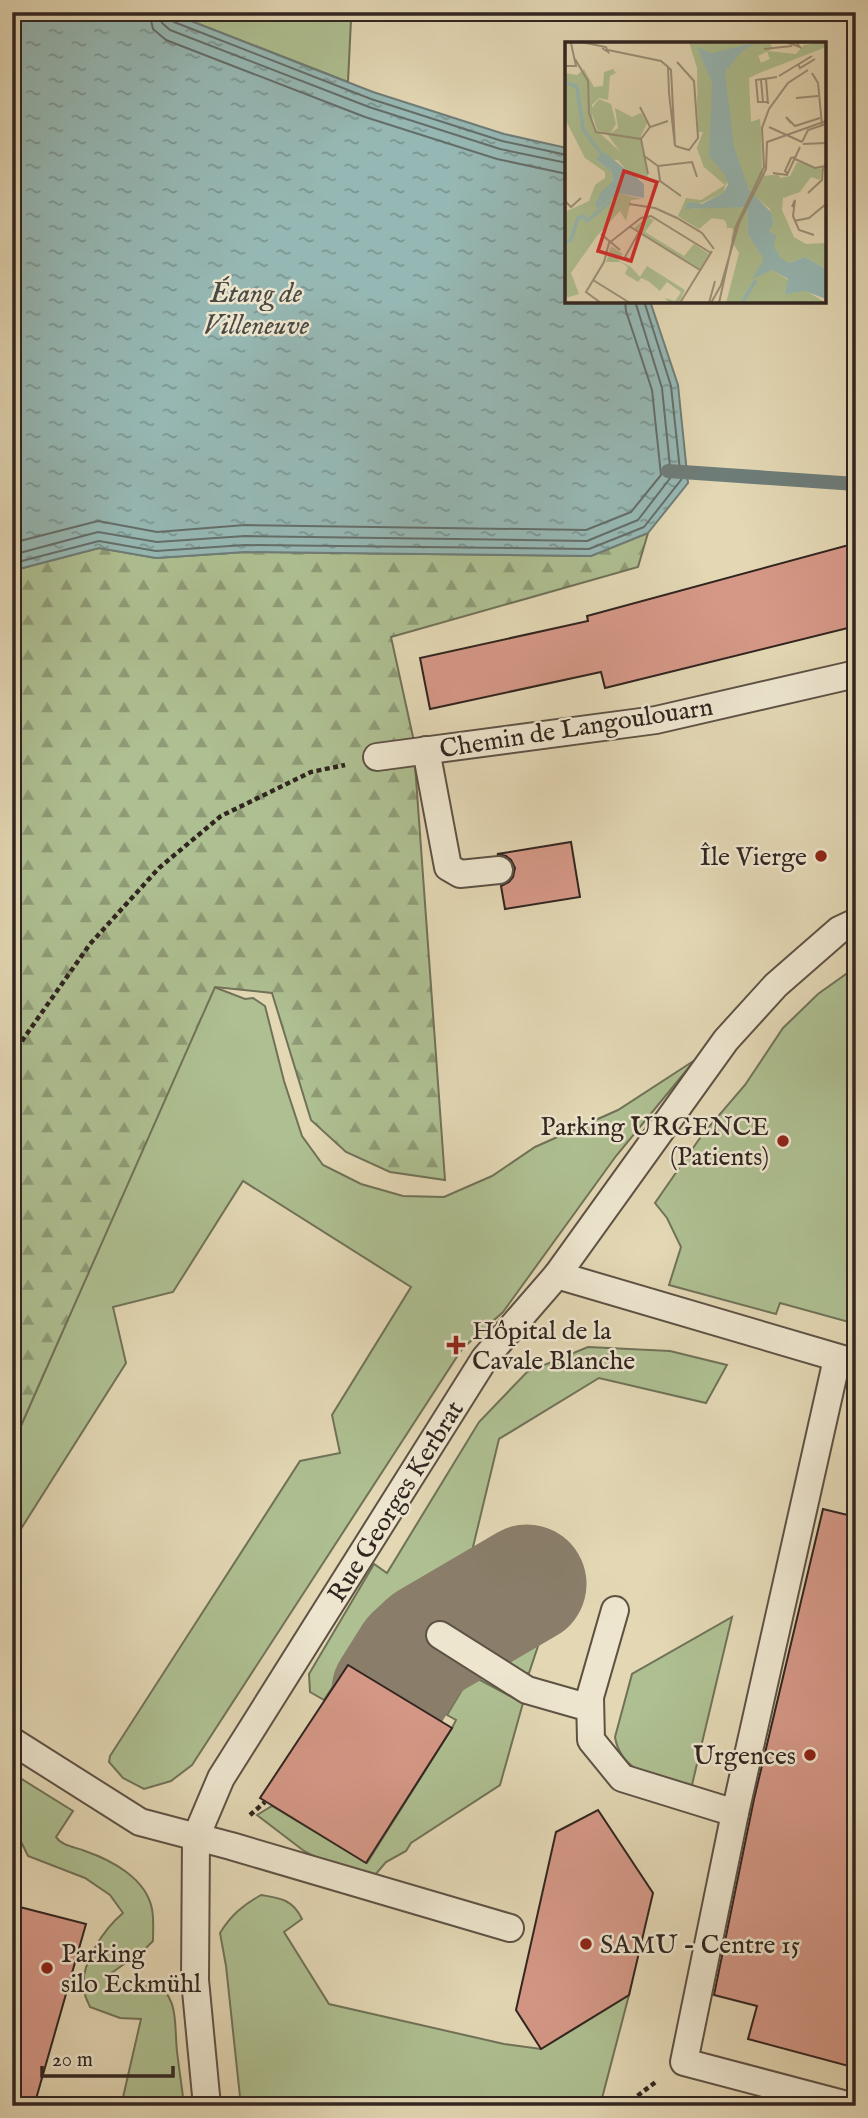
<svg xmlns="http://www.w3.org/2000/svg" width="868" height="2118" font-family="'IM FELL English',serif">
  <defs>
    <pattern id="forest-firs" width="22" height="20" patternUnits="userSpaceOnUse" patternTransform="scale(1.75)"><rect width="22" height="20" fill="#aebf91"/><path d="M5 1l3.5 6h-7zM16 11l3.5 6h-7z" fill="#8e9b76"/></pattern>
    <pattern id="water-ripples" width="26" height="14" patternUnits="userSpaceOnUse" patternTransform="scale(1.75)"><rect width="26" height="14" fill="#96b8b4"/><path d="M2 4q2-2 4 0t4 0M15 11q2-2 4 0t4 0" fill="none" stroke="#7b9592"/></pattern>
  </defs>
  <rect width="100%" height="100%" fill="#e3d7b4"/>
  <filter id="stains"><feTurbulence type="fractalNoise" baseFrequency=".00286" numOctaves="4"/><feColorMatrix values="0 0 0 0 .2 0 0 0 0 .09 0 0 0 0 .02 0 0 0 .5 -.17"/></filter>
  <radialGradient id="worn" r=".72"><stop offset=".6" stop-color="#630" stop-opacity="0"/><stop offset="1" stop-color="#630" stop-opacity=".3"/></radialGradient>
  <!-- green -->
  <g fill="#aebf91" stroke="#707258" stroke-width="2">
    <path d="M168,12h249l-66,8 -3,62z"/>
    <path d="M856,967v357l-76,-21 -4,11 -107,-29 12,-38 -14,-29 -12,-15 47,-68 43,-50 38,-57 35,-34z"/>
    <path d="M214,987l31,12 8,-1 12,8 19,75 18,55 21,29 38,19 42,12 41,1 48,-21 43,-29 83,-37 77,-50 -79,96 -113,156 -41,37 -270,416 -21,16 -27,8 -21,-11 -14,-16 1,-6 190,-295 40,-8 -8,-38 79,-128 -168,-106 -70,111 -60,15 13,56 -114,180v-97z"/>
    <path d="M588,1347l82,4 57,14 -21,38 -107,-25 -100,61 -26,108 7,11 -100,62 -30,46 -3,-1 -23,35 -14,-8 -1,-18 65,-110 13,9 92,-151 48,-50z"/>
    <path d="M732,1617l-41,172c-31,-9 -70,-15 -76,-52l17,-63z"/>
    <path d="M524,1628l3,9 12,6 -10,30 -7,1 -35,-25z"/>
    <path d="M471,1675l52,28 -23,82 -89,58 -5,8 -20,11 -11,13 -28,-1 -43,-23 -47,-36 15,-9 95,57 85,-135 4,-8 -9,-5z"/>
    <path d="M12,1773l61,38 -17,26c6,9 19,10 29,14 26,9 61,27 67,58 2,10 1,22 1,32l-9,9 -34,24 -2,8 26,11 18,-10c28,10 22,44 25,68 2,18 5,36 7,55h-63l20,-87 -21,-1 -30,-11c-2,-5 -5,-10 -6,-16 -5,-26 20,-62 39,-78l-13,-18 -25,-17 -57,-22 -16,-33z"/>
    <path d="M261,1895c20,3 32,5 41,24l-18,13 45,72 175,40 37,5 88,-54 -29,111h-359l-15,-140 -6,-33c11,-18 23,-28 41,-38z"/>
  </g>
  <!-- forest -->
  <path fill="url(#forest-firs)" stroke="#707258" stroke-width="2" d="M648,533l-10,34 -247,70 22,100 32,443 -55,-8 -44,-20 -35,-32 -39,-127 -57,-6 -203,459v-870l7,-7 80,-21 57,10 89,-6 346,4z"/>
  <!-- water -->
  <path fill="url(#water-ripples)" stroke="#6e7d79" stroke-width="2" d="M12,12h156l205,80 131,42 63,14v153h83l28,84 10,98 -40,50 -57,23 -346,-4 -89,6 -57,-10 -80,21 -7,7z"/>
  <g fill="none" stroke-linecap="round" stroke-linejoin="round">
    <!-- shore -->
    <g stroke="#646e6a" stroke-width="2">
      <path d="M149,12l4,17 13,11 199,77 132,42 70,15"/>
      <path d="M160,12l2,11 8,7 199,77 131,42 67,14"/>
      <path d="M169,12v6l5,4 197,77 131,42 65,14"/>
      <path d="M12,543l86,-22 59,11 88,-7 341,5 45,-18 30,-37 -9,-85 -26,-79 -1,-10"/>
      <path d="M12,555l86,-23 59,10 88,-6 342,5 51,-21 33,-43 -9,-89 -27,-87"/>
      <path d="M12,566l6,-4 81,-21 57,10 89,-6 344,4 55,-22 37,-47 -10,-94 -27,-85"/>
    </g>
    <!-- stream -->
    <path stroke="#6e7d79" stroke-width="14" d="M668,471l188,13"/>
    <!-- taxiway -->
    <path stroke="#8a7e6a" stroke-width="119" d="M391,1691l22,-35 15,-14 99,-58"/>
  </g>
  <!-- building -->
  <g fill="#d59887" stroke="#312520" stroke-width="2">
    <path d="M856,543v83l-251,62 -4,-16 -171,37 -10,-51 168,-37 -1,-5z"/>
    <path d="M571,842l9,55 -75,12 -4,-23 8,-4 4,-5 2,-9 -4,-8 -5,-4 -9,-2z"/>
    <path d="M823,1509l33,8v551l-108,-29 9,-33 -43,-11 40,-196z"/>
    <path d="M348,1665l104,63 -86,135 -106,-65z"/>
    <path d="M598,1810l55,83 -24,102 -88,54 -25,-39 40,-178z"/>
    <path d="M12,1905l74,19 -52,182h-22z"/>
  </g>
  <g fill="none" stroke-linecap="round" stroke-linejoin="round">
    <!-- service casing -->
    <g stroke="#5e5245" stroke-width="30">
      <g id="service">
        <path d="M426,750l22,117 12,7 39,-4"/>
        <path d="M377,757l279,-37 200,-46"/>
        <path d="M557,1275l299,88"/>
        <path d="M837,1359l-102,454 -51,249 163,43"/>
        <path d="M615,1610l-25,87 1,43 31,38 113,35"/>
        <path d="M440,1635l87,55 63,18"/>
        <path d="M12,1741l128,81 91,24 279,82"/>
        <path d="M207,2106l-12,-126 1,-143 25,-59 264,-420 72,-83 169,-235 50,-55 63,-55 17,-8"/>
      </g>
    </g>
    <!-- path -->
    <g stroke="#312520" stroke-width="4.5" stroke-dasharray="5 3.5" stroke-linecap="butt">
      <path d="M12,1055l78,-111 69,-76 62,-52 90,-44 34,-7"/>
      <path d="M250,1815l15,-13"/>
      <path d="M624,2106l33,-25"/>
    </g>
    <!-- service -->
    <use href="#service" stroke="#ede5ce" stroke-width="26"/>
  </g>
  <!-- markers -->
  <g fill="#8f2418" stroke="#ede5ce" stroke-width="2.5">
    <circle cx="821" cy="856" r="7"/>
    <circle cx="783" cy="1141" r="7"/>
    <path d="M452.5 1334.5h7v7h7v7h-7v7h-7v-7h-7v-7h7z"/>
    <circle cx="810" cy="1755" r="7"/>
    <circle cx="586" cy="1944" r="7"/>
    <circle cx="47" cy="1968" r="7"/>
  </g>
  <g text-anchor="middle" stroke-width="5" stroke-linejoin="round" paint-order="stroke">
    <!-- street labels -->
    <g font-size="26" fill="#312520" stroke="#ede5ce">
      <text transform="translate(576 727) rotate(-9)" y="9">Chemin de Langoulouarn</text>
      <text transform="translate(395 1501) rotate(-58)" y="9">Rue Georges Kerbrat</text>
    </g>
    <!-- poi labels -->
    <g font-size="26" fill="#312520" stroke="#ede5ce" text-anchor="end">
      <text x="807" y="865">Île Vierge</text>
      <text x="769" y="1135">Parking URGENCE<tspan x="769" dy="30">(Patients)</tspan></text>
      <text x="472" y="1339" text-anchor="start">Hôpital de la<tspan x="472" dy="30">Cavale Blanche</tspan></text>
      <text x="796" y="1764">Urgences</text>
      <text x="600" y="1953" text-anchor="start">SAMU - Centre 15</text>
      <text x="61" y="1962" text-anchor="start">Parking<tspan x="61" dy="30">silo Eckmühl</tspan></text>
    </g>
    <!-- water labels -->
    <g font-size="28" font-style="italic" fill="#4a4a45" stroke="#ede5ce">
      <text x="256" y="302">Étang de<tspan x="256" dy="32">Villeneuve</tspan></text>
    </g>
  </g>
  <!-- overview -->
  <g transform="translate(565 42)">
    <rect width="261" height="261" fill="#e3d7b4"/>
    <path d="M124,0h82l1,7 -14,7 3,7 9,-4 6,5 -27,14 2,44 9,-3v47l5,10 14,-2 1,4 10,-2 7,-14 25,7 -2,11 -9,-3 -11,15 -17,6 -1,12 12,27 12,7 20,-1v26l-21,-12 -16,6 -8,-4 -7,-13v-12l-5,-3 5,-9 -4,-13 -20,-17 -6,-13 -17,2 -4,12 -24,11 -11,-2 7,9 52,-4 1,28 24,35 54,33h-100l13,-50 -8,-13 2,-10 -10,-11 -14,-1 -10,11 -21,-13 8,-18 15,2 24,-15 -21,-18 -7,-19 6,-16h-5l-1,-64zM34,57l12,5 5,20 -6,10 8,-6 -3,-20 17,9 9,-4 6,10 -6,13 7,41 -12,1 -8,-6 -1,-11 -20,-27 -10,-4 -6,-21zM82,175l7,3 -9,12 39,24 10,-12 15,10 -9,15 -66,-41zM46,204l12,8 -5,6 13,7 9,10 7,-11 38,24 -6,13h-10l-4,-5 10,3 6,-9 -14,-10 -7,9 -12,-10 -7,-3 -3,4 -13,-8 3,-7 -7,-5h-15z" fill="#aebf91"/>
    <path d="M261,0v5l-77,30 -1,34 3,11 9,-3 1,11 1,40 -8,14 2,-11 -9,-3 -10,-30 -5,-71 19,-13 7,-1 3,8 9,-4 -3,-8 29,3 8,-9zM19,27l10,18 9,-1 1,-14 9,-3 3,4 -6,3 -2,24 -9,-2 -7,7 1,22 33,30 6,13 -4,2 -10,-12 -23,-1 16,12 2,10 -16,19 21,-7 24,6 -11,1 -5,21 -6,-10 -23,25 -26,37 8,21 -10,3h-4v-85l24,-11 6,-16 10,-7v-6l-20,-14 -20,-39v-46l12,2zM143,52l3,43 -6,11 20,27 -2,9 -4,-10 -15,-7 -7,-19 6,-16h-5l-1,-35zM173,163l3,2 -9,21h-5l-1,-8 -14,-2 -13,11 -21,-13 3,-6zM182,168l-4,19 21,30 -12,19 20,-8 -16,33h-23l26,-43 -11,-16 -10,-4zM222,237l-2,15 20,-3 21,12h-57l5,-13z" fill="#aebf91"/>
    <path d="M193,0l-16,9 -17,21 9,75 15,43 22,22 3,11 -5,8 7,4 -2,11 7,12 8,5 16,-6 21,12v30l-21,-8 -20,3 3,-15 -16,-9 -20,9 12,-20 -16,-24 -1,-28 -62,2 3,-7 14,2 21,-11 5,-8 -3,-10 -16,-19 3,-73 -15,-36 15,6zM39,110l40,32v14l-26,-5 -21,16 -2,-5 7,-13 11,-10 -2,-10 -16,-12z" fill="#96b8b4"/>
    <path fill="none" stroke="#96b8b4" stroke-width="3.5" d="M0,40l12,5 6,42 19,26M0,200l6,-2 7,-22 5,-2 4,5 24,-20M177,261l14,-23"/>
    <path fill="none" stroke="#9c9079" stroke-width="2" d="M16,0l25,5 2,5 -6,-4M221,0l14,5 -4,-5M199,7l28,-3M43,8l53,11 7,6M10,17l13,22 1,32 7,19 45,7M233,22l2,4 15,-9M0,24h11l-5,-23M103,25l3,3 4,76 -6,-53zM247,31l6,10 4,42M214,34l33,-20M201,37l2,25M196,38l2,22M231,56l22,-2M203,60h-10l-2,-22 21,-3M75,65l10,20M226,81l-5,-6 9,9 25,-8M204,85l33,15M76,97l7,35M76,97l9,-12 18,-6M237,100l6,-12 18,-6M238,102l23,-1M110,104l14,4 9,-12 -4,-57 -17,-19M78,113l15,11 2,15 21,15M230,117l20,9 10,-2M93,124l34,-4 5,15M208,131l14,2 13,-28M223,132l-3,-3 6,-13 5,-1M243,151l14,-13 1,-14M0,159l6,6 10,-9M64,162l26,4 22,10 25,15 12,16M227,165l3,-7 -2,16 6,14 15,5M229,179l15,-3 17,-14M64,184l71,44M36,192l19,16M65,219l-5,-4 14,-25M28,238l37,23M36,261l-15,-11 18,-30 5,-19 32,-25 10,-2 60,37M115,261l32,-52M144,261l6,-22M146,261l10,-18 18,-62 27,-54 1,-27 59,-21M154,261l17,-77 28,-59 -2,-39 7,-19 19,-26 20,-13"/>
    <path fill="#d62828" fill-opacity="0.15" stroke="#d62828" stroke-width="3.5" d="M59,129l33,11 -26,79 -33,-10z"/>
    <rect width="261" height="261" fill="none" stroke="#312520" stroke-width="3.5"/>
  </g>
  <!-- margin -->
  <rect width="868" height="2118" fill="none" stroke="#e3d7b4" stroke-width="42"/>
  <rect x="14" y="14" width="840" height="2090" fill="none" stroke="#312520" stroke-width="3.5"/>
  <rect x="21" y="21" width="826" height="2076" fill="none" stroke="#312520" stroke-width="2"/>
  <!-- scale -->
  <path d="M42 2066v10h131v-10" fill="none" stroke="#312520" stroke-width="3.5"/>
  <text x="52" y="2066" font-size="21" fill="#312520" stroke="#ede5ce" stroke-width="5" paint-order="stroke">20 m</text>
  <rect width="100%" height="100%" filter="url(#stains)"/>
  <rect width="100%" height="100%" fill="url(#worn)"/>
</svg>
